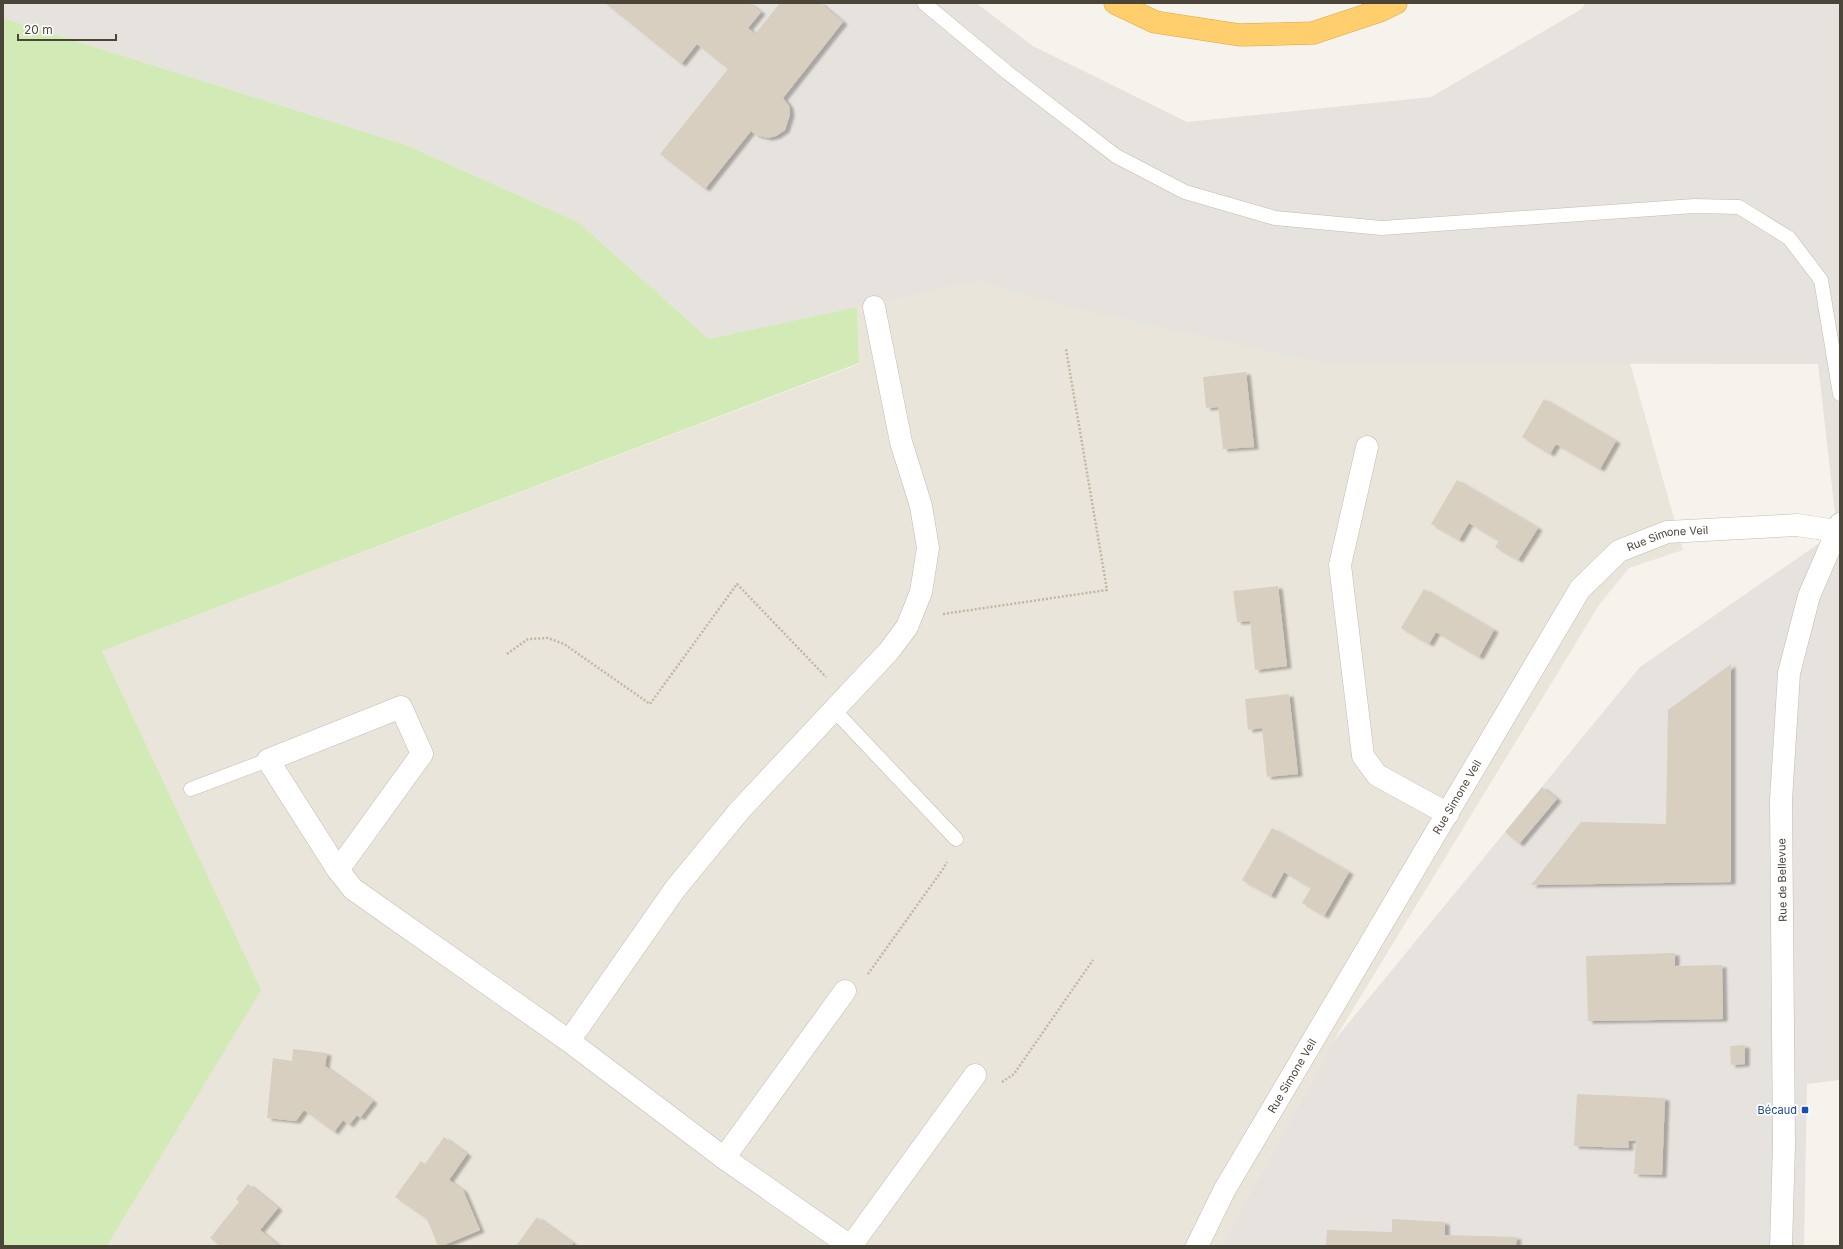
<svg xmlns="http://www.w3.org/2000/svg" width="1843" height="1249" font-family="Inter,sans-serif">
  <defs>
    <filter id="shadow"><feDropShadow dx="4.5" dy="2.5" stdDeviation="1" flood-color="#0004"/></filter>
  </defs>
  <rect width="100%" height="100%" fill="#f6f3ec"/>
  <!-- residential -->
  <path fill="#eae5da" d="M979,281l343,82h308l53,187 -54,18 -30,37 -266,437 -112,204h-1114l153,-256 -158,-339 757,-287 -2,-57z"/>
  <!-- industrial -->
  <path fill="#e6e2dd" d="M3,3h973l57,43 154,76 244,-25 149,-87 6,-7h254v1077l-33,4 -3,162h-583l112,-204 307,-375 197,-136 -19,-167 -496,-1 -255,-57 -88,-25 -270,58 -131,-117 -172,-77 -403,-127z"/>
  <!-- green -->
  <path fill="#d2eab5" d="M3,18l403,127 172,77 131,117 148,-32 2,56 -757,288 159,339 -154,256h-104z"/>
  <!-- building -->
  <g fill="#d8cfc1" filter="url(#shadow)">
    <path d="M605,3h144l12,9 -13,16 7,6 25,-31h40l23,19 -60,76 6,8 1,8 -5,16 -9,6 -8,2 -12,-3 -5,-4 -46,58 -45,-35 68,-85 -31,-25 -16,20z"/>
    <path d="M1246,372l8,75 -31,2 -5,-42 -12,1 -3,-31z"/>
    <path d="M1544,399l72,42 -16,28 -44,-25 -6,10 -28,-17z"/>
    <path d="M1457,480l81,48 -20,32 -23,-13 4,-6 -30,-18 -10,17 -28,-16z"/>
    <path d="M1278,586l9,80 -32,4 -5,-49 -13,1 -4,-31z"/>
    <path d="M1424,589l70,41 -15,27 -43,-25 -7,12 -28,-16z"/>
    <path d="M1731,664v218l-200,3 50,-63 85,2 2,-114z"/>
    <path d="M1289,694l9,80 -31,3 -5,-49 -14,2 -3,-31z"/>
    <path d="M1542,787l15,12 -38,45 -14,-12z"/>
    <path d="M1272,828l77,44 -25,44 -22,-13 9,-15 -27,-16 -13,24 -29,-16z"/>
    <path d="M1675,953v13l47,-1 1,54 -135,2 -2,-65z"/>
    <path d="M1745,1045v19l-14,1 -1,-19z"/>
    <path d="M293,1049l34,4 -2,13 48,35 -13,17 -3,-3 -8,10 -6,-5 -9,12 -30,-22 -8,11 -29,-3 6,-60 19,3z"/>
    <path d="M1577,1094l88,4 -3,77 -28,-1 2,-33h-8l1,7 -55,-2z"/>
    <path d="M444,1137l23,17 -18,26 14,10 17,40 -38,16h-4l-11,-27 -32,-22 26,-36 4,3z"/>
    <path d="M248,1184l30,24 -18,22 19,16h-59l-10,-8 29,-36 -3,-3z"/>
    <path d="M537,1217l36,26 -2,3h-55z"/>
    <path d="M1392,1219l53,3v13l72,2 -1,9h-190l1,-16 65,2z"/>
  </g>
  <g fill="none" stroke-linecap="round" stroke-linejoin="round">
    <!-- lane casing -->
    <g stroke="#c2bbae" stroke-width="15">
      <g id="lane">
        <path d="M924,3l84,70 108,83 69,36 90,26 107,10 312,-22 45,1 50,31 32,42 19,114"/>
        <path d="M834,710l122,129"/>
        <path d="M191,789l77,-29"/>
      </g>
    </g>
    <!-- street casing -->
    <g stroke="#c2bbae" stroke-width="23">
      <g id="street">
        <path d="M1367,447l-27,118 23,191 14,19 71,39"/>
        <path d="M338,870l84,-116 -21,-47 -133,53 70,110 15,19 216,152 155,117 126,88"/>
        <path d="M569,1041l106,-152 65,-79 149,-159 18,-24 14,-35 7,-44 -7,-42 -20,-64 -27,-135"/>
        <path d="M724,1158l121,-167"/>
        <path d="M851,1246l124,-171"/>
        <path id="s1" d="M1197,1246l28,-57 355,-600 39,-38 48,-19 130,-7 40,6"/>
        <path d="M1781,1246l3,-101 -3,-345 8,-127 20,-77 31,-72"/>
      </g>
    </g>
    <!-- highway casing -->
    <g stroke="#e0a43c" stroke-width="23">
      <path id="highway" d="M1115,3l40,19 85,13 73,-2 69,-23 14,-7"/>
    </g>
    <!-- path -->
    <g stroke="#c4b79f" stroke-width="2.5" stroke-dasharray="2 2" stroke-linecap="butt">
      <path d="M943,614l164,-24 -41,-241"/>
      <path d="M507,654l21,-15 20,-1 16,6 86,60 87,-120 89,93"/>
      <path d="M868,974l75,-105 4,-7"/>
      <path d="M1002,1082l12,-8 79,-114"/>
    </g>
    <!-- lane -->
    <use href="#lane" stroke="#fff" stroke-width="14"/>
    <!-- street -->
    <use href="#street" stroke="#fff" stroke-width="22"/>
    <!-- highway -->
    <use href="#highway" stroke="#ffcf6e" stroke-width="22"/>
  </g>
  <!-- markers -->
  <rect fill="#1a4fb4" stroke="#fff" stroke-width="1.5" x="1801" y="1106" width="8" height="8" rx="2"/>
  <g text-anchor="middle" stroke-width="3.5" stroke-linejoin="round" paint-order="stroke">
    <!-- street labels -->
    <g font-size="11" fill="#4b4439" stroke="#fff">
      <text dy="4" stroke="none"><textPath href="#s1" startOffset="866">Rue Simone Veil</textPath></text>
      <text dy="4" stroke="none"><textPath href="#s1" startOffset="519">Rue Simone Veil</textPath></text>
      <text transform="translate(1782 880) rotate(-91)" y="4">Rue de Bellevue</text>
      <text dy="4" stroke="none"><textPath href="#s1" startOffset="195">Rue Simone Veil</textPath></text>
    </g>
    <!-- transit labels -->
    <g font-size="11" fill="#164399" stroke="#fff" text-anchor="end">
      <text x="1797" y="1114">Bécaud</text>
    </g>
  </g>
  <!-- border -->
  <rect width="1843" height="1249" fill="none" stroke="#4b4439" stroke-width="8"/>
  <!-- scale -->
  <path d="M18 34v6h98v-6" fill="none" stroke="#4b4439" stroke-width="2"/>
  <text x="24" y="34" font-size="12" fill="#4b4439" stroke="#ffffff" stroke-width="3" paint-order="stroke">20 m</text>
</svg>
